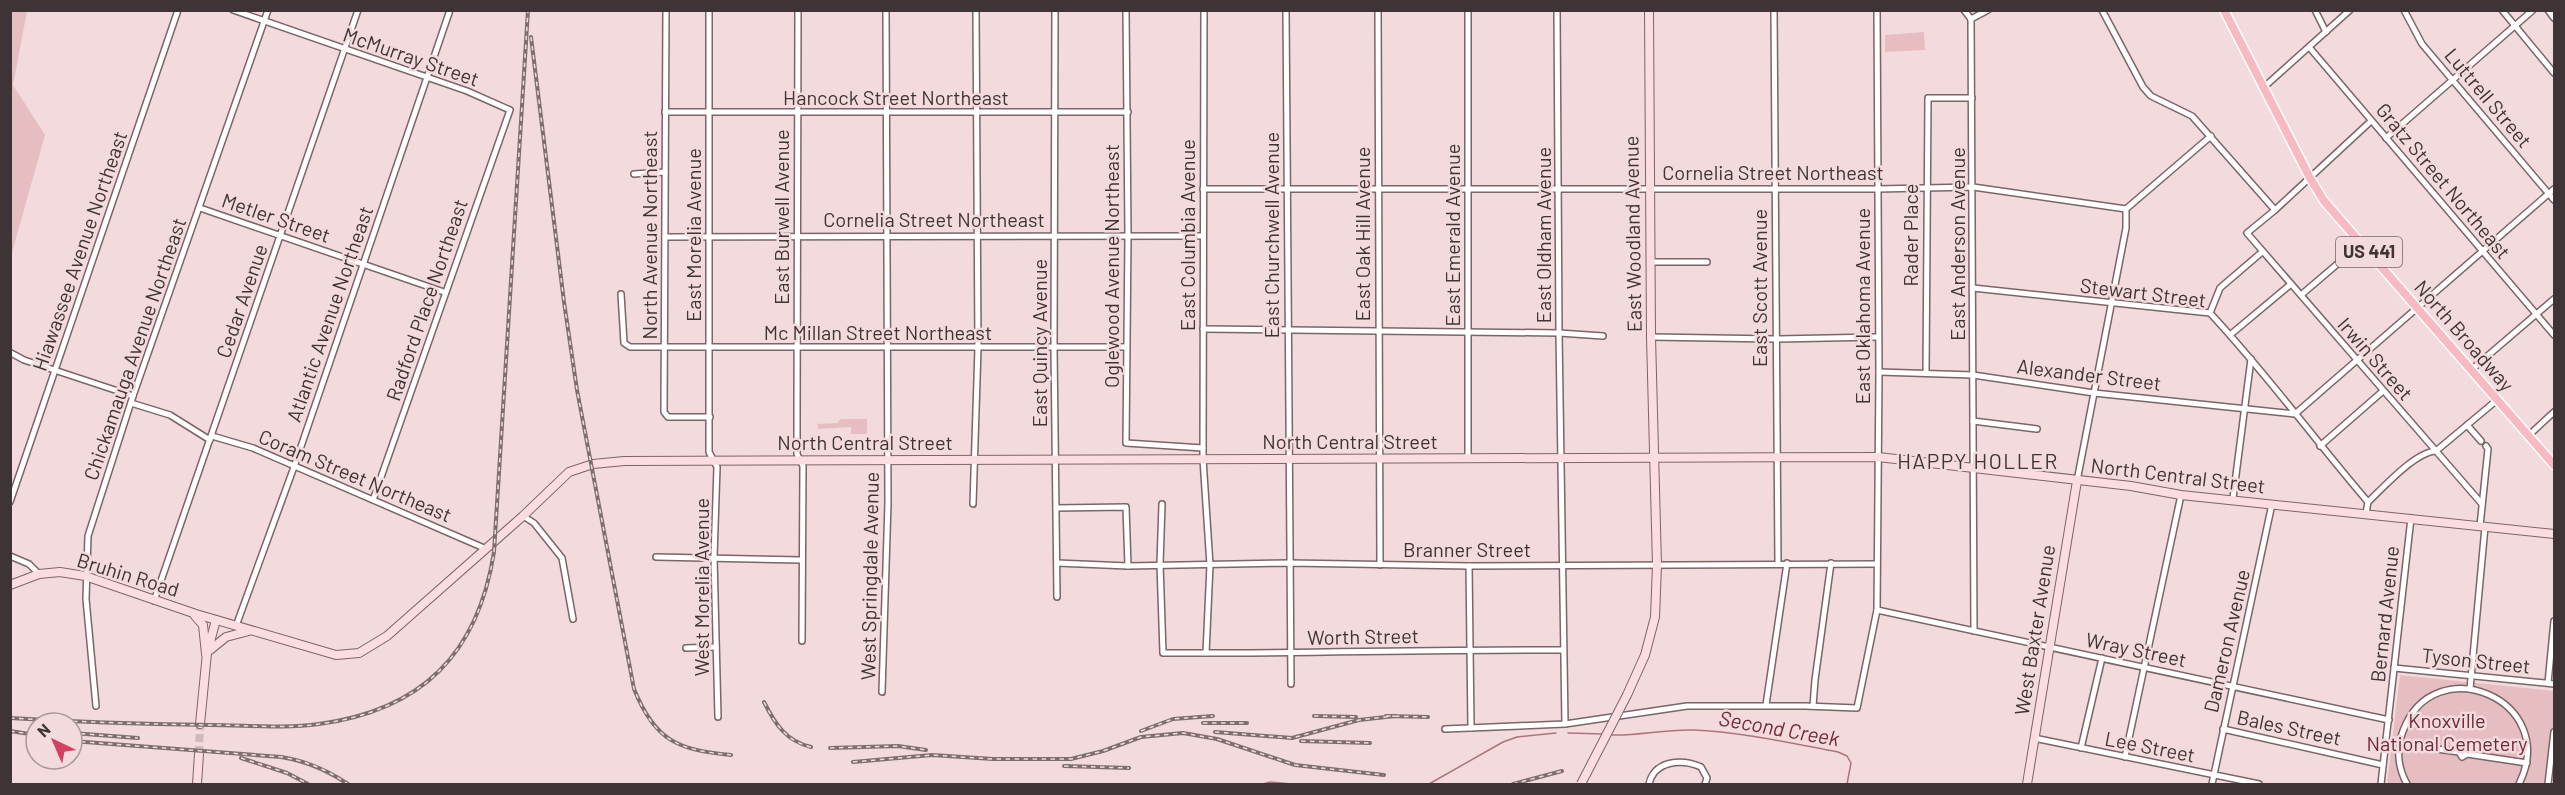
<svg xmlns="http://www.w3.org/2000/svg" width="2565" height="795" font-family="Barlow,sans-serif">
  <rect width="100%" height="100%" fill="#f3dadc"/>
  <!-- green -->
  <g fill="#e6bec2">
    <path d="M11,10l16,1 -14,74 32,50 -34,121z"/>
    <path d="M1924,32l1,18 -40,2v-17z"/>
    <path d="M817,419l1,5 19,-1 4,-4h26v15h-16v-7l-33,2z"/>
    <path d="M2400,675l154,16v93h-167z"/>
  </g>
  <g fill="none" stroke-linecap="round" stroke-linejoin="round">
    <!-- stream -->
    <g stroke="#ac757c" stroke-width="1.5">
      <path d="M1568,733l35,1"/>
      <path d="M1611,735c27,1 55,-6 82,-5 49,2 97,13 145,22l9,4 4,7 -4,21"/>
      <path d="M1263,784l7,-2 22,2"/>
      <path d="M1429,784l74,-42 14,-5 39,-4"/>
    </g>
    <!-- secondary-tunnel -->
    <path stroke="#cfb9bb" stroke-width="8" stroke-dasharray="8 4" stroke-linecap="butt" d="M199,754l1,-30"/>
    <!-- street casing -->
    <g stroke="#7b6567" stroke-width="8">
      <g id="street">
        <path d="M233,10l234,81 43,19 -137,390"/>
        <path d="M666,10l-2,402 4,5h42"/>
        <path d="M709,10v442l8,15 -3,90 4,160"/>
        <path d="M798,10l-1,407v37l6,12 -1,175"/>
        <path d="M1055,10l-1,338 3,249"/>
        <path d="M1126,10l2,226 -2,207 77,5"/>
        <path d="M1204,10l-1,449 7,106 -4,88"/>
        <path d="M1286,10l5,674"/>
        <path d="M1378,10l2,555"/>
        <path d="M1557,10l2,323 6,391"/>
        <path d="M1774,10l4,553"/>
        <path d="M1964,10l7,9"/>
        <path d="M2102,10l41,77 8,9 41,20 83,94"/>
        <path d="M2315,10l11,22"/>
        <path d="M2404,10l18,34 132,156"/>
        <path d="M2502,10l52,63"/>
        <path d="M2548,10l6,8"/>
        <path d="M1971,19l3,612"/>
        <path d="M1971,19l17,-9"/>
        <path d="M2309,47l245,288"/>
        <path d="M2263,88l87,-78"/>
        <path d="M665,112h463"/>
        <path d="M2371,121l-96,89 -28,23 235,271"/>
        <path d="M2386,138l147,-128"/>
        <path d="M634,174l31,-2"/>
        <path d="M1203,189h674l96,-2 153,22"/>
        <path d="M200,208l244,84"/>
        <path d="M665,237l538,-1"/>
        <path d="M1650,262h57"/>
        <path d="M1973,288l237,25c56,60 104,126 158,189"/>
        <path d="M621,294l3,49 6,4h496"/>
        <path d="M2301,295l61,-52"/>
        <path d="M2210,313l10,-25 42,-36"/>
        <path d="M1203,329l356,4 44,3"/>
        <path d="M2230,335l61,-51"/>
        <path d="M1651,337l124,2 102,-2"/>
        <path d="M11,353l13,7 109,36"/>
        <path d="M2471,370l83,-71"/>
        <path d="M1879,372l94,3 121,18 201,21 259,-225"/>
        <path d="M1926,372l2,-274h44"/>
        <path d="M131,403l39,12 40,25"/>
        <path d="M1973,421l64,8"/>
        <path d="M2467,425l14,16"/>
        <path d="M212,436l41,12 231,100"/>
        <path d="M2528,436l26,-24"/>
        <path d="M2320,446l63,-55"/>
        <path d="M1468,459v-449"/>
        <path d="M2077,481l49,-253v-19l85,-73"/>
        <path d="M2233,498l18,-139"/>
        <path d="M10,502l168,-492"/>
        <path d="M973,504l5,-156 -2,-338"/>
        <path d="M1162,504l-2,60 3,89c134,1 266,-4 400,-3"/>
        <path d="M1056,508l70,-1 2,59"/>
        <path d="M2366,513l2,-11c16,-15 47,-50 68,-51l61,-51"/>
        <path d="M523,516l11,7 28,35 11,61"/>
        <path d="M2480,526l8,-77 -2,-3"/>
        <path d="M10,556l19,8 10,10"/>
        <path d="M656,557l145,3"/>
        <path d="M1057,563l71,3 162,-3 179,3 408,-2"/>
        <path d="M1469,566l2,162"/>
        <path d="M154,601l204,-591"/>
        <path d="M1877,610l512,110"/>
        <path d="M236,626l58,-159 156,-457"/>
        <path d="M686,648l30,-1"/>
        <path d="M2394,668l160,16"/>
        <path d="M2548,683l6,-62"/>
        <path d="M2470,689l15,-162"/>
        <path d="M882,692l6,-189 -2,-493"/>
        <path d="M1766,705l21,-142"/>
        <path d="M96,706l-10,-107 2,-63 45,-140 135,-386"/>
        <path d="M1813,706l2,-26 16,-117"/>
        <path d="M1445,729l120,-5 122,-18h118l52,2 20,-98 2,-238 -2,-362"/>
        <path d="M2223,729l160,36"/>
        <path d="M2034,738l225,46"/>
        <path d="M2399,744l60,8"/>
        <path d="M2081,748l21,-90"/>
        <path d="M2467,754l-3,-5 -5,3 3,5 5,-3 60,9"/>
        <path d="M2125,757l56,-262"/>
        <path d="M1649,784c5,-23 32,-26 52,-17l6,11 -2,6"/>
        <path d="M2212,784l60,-280"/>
        <path d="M2381,784l30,-266"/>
        <path d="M2407,784c-9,-16 -11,-35 -4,-53 31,-84 158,-31 116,53"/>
        <path d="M2548,784l6,-52"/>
      </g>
    </g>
    <!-- secondary casing -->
    <g stroke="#7b6567" stroke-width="10">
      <g id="secondary">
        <path d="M10,585l29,-11 21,-2 25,4 111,38 140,41 23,-2 28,-17 136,-120 46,-44 24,-8 31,-3 1254,-4 253,29 50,9 373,39"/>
        <path d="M195,616l8,9 3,29"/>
        <path d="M210,650l16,-13 23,-6"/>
        <path d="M1627,695l18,-40 10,-38 2,-52 -6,-228 -2,-327"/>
        <path d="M200,724l7,-71 9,-33"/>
        <path d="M197,784l2,-30"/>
        <path d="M2027,784l50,-303"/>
      </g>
    </g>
    <!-- primary casing -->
    <g stroke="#fff" stroke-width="11">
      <path id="primary" d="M2224,10l86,168 14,23 230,264"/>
    </g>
    <!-- street -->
    <use href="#street" stroke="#fff" stroke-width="5"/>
    <!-- secondary -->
    <use href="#secondary" stroke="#fbdce1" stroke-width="8"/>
    <!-- primary -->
    <use href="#primary" stroke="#f7bac2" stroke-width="8"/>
    <!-- rail casing -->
    <g stroke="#7d6e6f" stroke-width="4">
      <g id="rail">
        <path d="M531,37l33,265 13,88 57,299c21,52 44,61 97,66"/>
        <path d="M764,702c11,22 22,39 47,45"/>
        <path d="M1314,716l42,1"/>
        <path d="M1386,716l42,1"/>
        <path d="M10,718c67,4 133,6 200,7 35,0 75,4 109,-1 103,-14 159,-70 175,-172l34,-542"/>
        <path d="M1203,723h44"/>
        <path d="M10,731l26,4"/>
        <path d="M1141,731l32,-12 40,-3"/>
        <path d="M1215,732l77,6 67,-18 36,-4"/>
        <path d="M72,733l66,5"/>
        <path d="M72,741l209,16c26,4 46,13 67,27"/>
        <path d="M1301,741l69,2"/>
        <path d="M830,748l68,-2 28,4"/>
        <path d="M241,758l46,15 21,11"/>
        <path d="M853,762l79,-7 61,4h78l32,-8 38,-14 42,-4 34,6 78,26 89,10"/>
        <path d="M1064,766l65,2"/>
        <path d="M1513,784l49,-13"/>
      </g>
    </g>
    <!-- rail -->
    <use href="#rail" stroke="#f3dadc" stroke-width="1.5" stroke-dasharray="4.5" stroke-linecap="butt"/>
    <!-- secondary-bridge casing -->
    <g stroke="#7b6567" stroke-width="10" stroke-linecap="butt">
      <path id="secondary-bridge" d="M1581,784l46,-89"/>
    </g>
    <!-- secondary-bridge -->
    <use href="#secondary-bridge" stroke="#fbdce1" stroke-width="8"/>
  </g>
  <g text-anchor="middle" stroke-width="5" stroke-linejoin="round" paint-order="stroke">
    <!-- shield labels -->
    <rect fill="#f3dadc" stroke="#746667" stroke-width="1.5" x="2336" y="237" width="66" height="30" rx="4.5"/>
    <g font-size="18" font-weight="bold" fill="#3e3435">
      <text x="2369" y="258">US 441</text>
    </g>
    <!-- street labels -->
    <g font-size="20" fill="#3e3435" stroke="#f3dadc">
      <text transform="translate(411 57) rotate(19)" y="7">McMurray Street</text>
      <text x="896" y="105">Hancock Street Northeast</text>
      <text transform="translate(2488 98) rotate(50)" y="7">Luttrell Street</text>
      <text x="1773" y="180">Cornelia Street Northeast</text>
      <text transform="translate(2443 181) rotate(50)" y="7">Gratz Street Northeast</text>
      <text transform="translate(782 217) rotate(-90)" y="7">East Burwell Avenue</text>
      <text transform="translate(276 218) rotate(19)" y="7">Metler Street</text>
      <text x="934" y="227">Cornelia Street Northeast</text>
      <text transform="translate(1363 234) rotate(-90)" y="7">East Oak Hill Avenue</text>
      <text transform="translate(1633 234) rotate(-91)" y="7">East Woodland Avenue</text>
      <text transform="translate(650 235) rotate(-90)" y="7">North Avenue Northeast</text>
      <text transform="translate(694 235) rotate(-90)" y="7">East Morelia Avenue</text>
      <text transform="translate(1188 235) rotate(-90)" y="7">East Columbia Avenue</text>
      <text transform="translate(1272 235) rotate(-90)" y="7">East Churchwell Avenue</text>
      <text transform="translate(1453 235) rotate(-90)" y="7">East Emerald Avenue</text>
      <text transform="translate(1544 235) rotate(-90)" y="7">East Oldham Avenue</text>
      <text transform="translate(1911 235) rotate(-90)" y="7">Rader Place</text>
      <text transform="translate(1958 244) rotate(-90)" y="7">East Anderson Avenue</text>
      <text transform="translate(80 251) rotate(-71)" y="7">Hiawassee Avenue Northeast</text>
      <text transform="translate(1112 266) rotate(-90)" y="7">Oglewood Avenue Northeast</text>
      <text transform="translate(1760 288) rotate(-90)" y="7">East Scott Avenue</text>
      <text transform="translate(2143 293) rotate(7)" y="7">Stewart Street</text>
      <text transform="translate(427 300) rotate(-71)" y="7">Radford Place Northeast</text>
      <text transform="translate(242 301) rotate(-71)" y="7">Cedar Avenue</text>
      <text transform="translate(1863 306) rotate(-90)" y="7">East Oklahoma Avenue</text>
      <text transform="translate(330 314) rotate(-71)" y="7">Atlantic Avenue Northeast</text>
      <text x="878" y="340">Mc Millan Street Northeast</text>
      <text transform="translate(2464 336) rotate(49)" y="7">North Broadway</text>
      <text transform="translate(1040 343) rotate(-90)" y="7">East Quincy Avenue</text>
      <text transform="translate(135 349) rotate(-71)" y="7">Chickamauga Avenue Northeast</text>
      <text transform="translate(2375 359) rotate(49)" y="7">Irwin Street</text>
      <text transform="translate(2089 375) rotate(7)" y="7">Alexander Street</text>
      <text x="1350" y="449">North Central Street</text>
      <text x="865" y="450">North Central Street</text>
      <text transform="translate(355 476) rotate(23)" y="7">Coram Street Northeast</text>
      <text transform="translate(2178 476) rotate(7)" y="7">North Central Street</text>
      <text x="1467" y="557">Branner Street</text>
      <text transform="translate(128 575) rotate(17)" y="7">Bruhin Road</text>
      <text transform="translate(870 576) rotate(-89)" y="7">West Springdale Avenue</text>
      <text transform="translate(702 587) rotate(-90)" y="7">West Morelia Avenue</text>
      <text transform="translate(2385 614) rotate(-84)" y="7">Bernard Avenue</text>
      <text transform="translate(2035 630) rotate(-81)" y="7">West Baxter Avenue</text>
      <text transform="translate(1363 637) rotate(-1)" y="7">Worth Street</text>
      <text transform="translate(2227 641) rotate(-77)" y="7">Dameron Avenue</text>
      <text transform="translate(2136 650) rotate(12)" y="7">Wray Street</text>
      <text transform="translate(2476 661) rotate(6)" y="7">Tyson Street</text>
      <text transform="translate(2289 728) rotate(12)" y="7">Bales Street</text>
      <text transform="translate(2150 747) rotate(11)" y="7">Lee Street</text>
    </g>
    <!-- park labels -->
    <g font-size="20" fill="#6d2835" stroke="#f3dadc">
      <text x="2447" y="728">Knoxville<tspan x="2447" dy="23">National Cemetery</tspan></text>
    </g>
    <!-- neighbourhood labels -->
    <g font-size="21" letter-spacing="1.5" fill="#3e3435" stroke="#f3dadc">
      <text x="1978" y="469">HAPPY HOLLER</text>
    </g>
    <!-- water labels -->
    <g font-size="21" font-style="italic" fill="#722c39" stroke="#f3dadc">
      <text transform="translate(1779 729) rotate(10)" y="7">Second Creek</text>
    </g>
  </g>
  <!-- border -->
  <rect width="2565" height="795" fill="none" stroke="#3e3435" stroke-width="24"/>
  <!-- north arrow -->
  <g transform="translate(54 741) rotate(316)"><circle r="28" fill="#f3dadc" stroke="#ab9899" stroke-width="1.5"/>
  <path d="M0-4.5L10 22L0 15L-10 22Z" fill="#d14161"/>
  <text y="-9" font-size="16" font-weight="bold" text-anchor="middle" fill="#3e3435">N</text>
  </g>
</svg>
